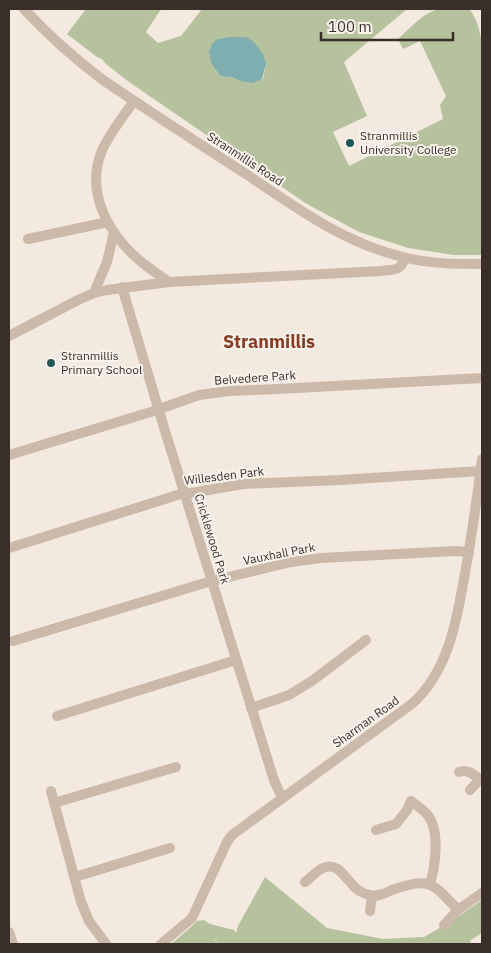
<svg xmlns="http://www.w3.org/2000/svg" width="491" height="953" font-family="'IBM Plex Sans',sans-serif">
  <rect width="100%" height="100%" fill="#f3e9df"/>
  <!-- green -->
  <g fill="#b6c29e" fill-rule="evenodd">
    <path d="M86,9h75l-15,23 12,11 23,-7 21,-27h205l-63,53 23,54 -34,16 16,34 94,-47 -3,-14 6,-9 -26,-55 -17,8 -5,-10c11,-10 27,-28 42,-30 10,-1 20,0 29,0 8,9 11,22 13,34v212h-28l-46,-7 -49,-16 -52,-28 -178,-122 -23,-18 -4,-5 -5,-2 -30,-23zM266,64l-3,15 -22,2 -10,-4z"/>
    <path d="M265,877l62,51 56,11 41,-2 31,-18 27,-19v33l-11,7 -1,4h-253l-1,-4h-1l2,4h-46l20,-17 6,-6 7,-1 6,4 24,6 2,3 2,-7z"/>
  </g>
  <!-- water -->
  <path fill="#7eaeb0" d="M231,37h15l8,5 9,12 3,10 -4,15 -10,4 -11,-2 -10,-4 -10,-1 -10,-13 -2,-11 3,-8 5,-5z"/>
  <g fill="none" stroke-linecap="round" stroke-linejoin="round">
    <!-- minor -->
    <g stroke="#cbb9aa" stroke-width="10">
      <path d="M24,9c24,26 50,49 79,71 47,32 95,63 143,94 49,33 98,69 157,83 26,7 53,7 79,7"/>
      <path d="M134,101c-11,16 -26,34 -33,52 -15,40 7,80 37,106 10,9 21,16 31,23"/>
      <path d="M28,239l80,-17"/>
      <path d="M122,287l43,144 98,314 11,35 8,18"/>
      <path d="M94,293l13,-31 7,-30"/>
      <path d="M9,336l69,-36 16,-7 13,-3 62,-8 212,-11c13,-2 19,1 24,-13"/>
      <path d="M9,455l145,-44 45,-16 30,-4 49,-2 204,-11"/>
      <path d="M9,548l175,-55h7l52,-9 97,-4 141,-9"/>
      <path d="M13,641l195,-59 83,-20 30,-4 134,-7 14,1"/>
      <path d="M251,708l38,-13 23,-14 54,-41"/>
      <path d="M57,716l179,-56"/>
      <path d="M459,772c9,-4 16,4 23,9"/>
      <path d="M470,790l10,-11"/>
      <path d="M51,791l30,111 8,19 17,23"/>
      <path d="M54,803l122,-36"/>
      <path d="M376,830l20,-6 11,-14 4,-9c6,5 14,9 18,16 11,16 6,50 1,67"/>
      <path d="M75,877l95,-29"/>
      <path d="M305,882c6,-4 11,-11 18,-14 14,-6 20,7 28,15 4,6 12,11 19,12 8,2 15,-2 22,-5 38,-13 40,-8 66,20"/>
      <path d="M370,911l2,-15"/>
      <path d="M444,925l14,-15 24,-17"/>
      <path d="M9,932l4,12"/>
      <path d="M161,944l31,-26 35,-76 5,-7 181,-132c36,-33 44,-84 52,-130 7,-37 12,-75 17,-114"/>
    </g>
  </g>
  <!-- markers -->
  <g fill="#1f575a" stroke="#faf3eb" stroke-width="2">
    <circle cx="350" cy="143" r="5"/>
    <circle cx="51" cy="363" r="5"/>
  </g>
  <g text-anchor="middle" stroke-width="4" stroke-linejoin="round" paint-order="stroke">
    <!-- poi labels -->
    <g font-size="12" fill="#392e2a" stroke="#faf3eb" text-anchor="start">
      <text x="360" y="140">Stranmillis<tspan x="360" dy="14">University College</tspan></text>
      <text x="61" y="360">Stranmillis<tspan x="61" dy="14">Primary School</tspan></text>
    </g>
    <!-- street labels -->
    <g font-size="12" fill="#392e2a" stroke="#faf3eb">
      <text transform="translate(245 159) rotate(33)" y="4">Stranmillis Road</text>
      <text transform="translate(255 378) rotate(-4)" y="4">Belvedere Park</text>
      <text transform="translate(224 476) rotate(-7)" y="4">Willesden Park</text>
      <text transform="translate(212 539) rotate(73)" y="4">Cricklewood Park</text>
      <text transform="translate(279 554) rotate(-11)" y="4">Vauxhall Park</text>
      <text transform="translate(366 722) rotate(-36)" y="4">Sharman Road</text>
    </g>
    <!-- district labels -->
    <g font-size="18" font-weight="bold" fill="#883a23" stroke="#faf3eb">
      <text x="269" y="348">Stranmillis</text>
    </g>
  </g>
  <!-- border -->
  <rect width="491" height="953" fill="none" stroke="#392e2a" stroke-width="20"/>
  <!-- scale -->
  <path d="M321 32v8h132v-8" fill="none" stroke="#392e2a" stroke-width="2.5"/>
  <text x="328" y="32" font-size="15" fill="#392e2a" stroke="#faf3eb" stroke-width="4" paint-order="stroke">100 m</text>
</svg>
